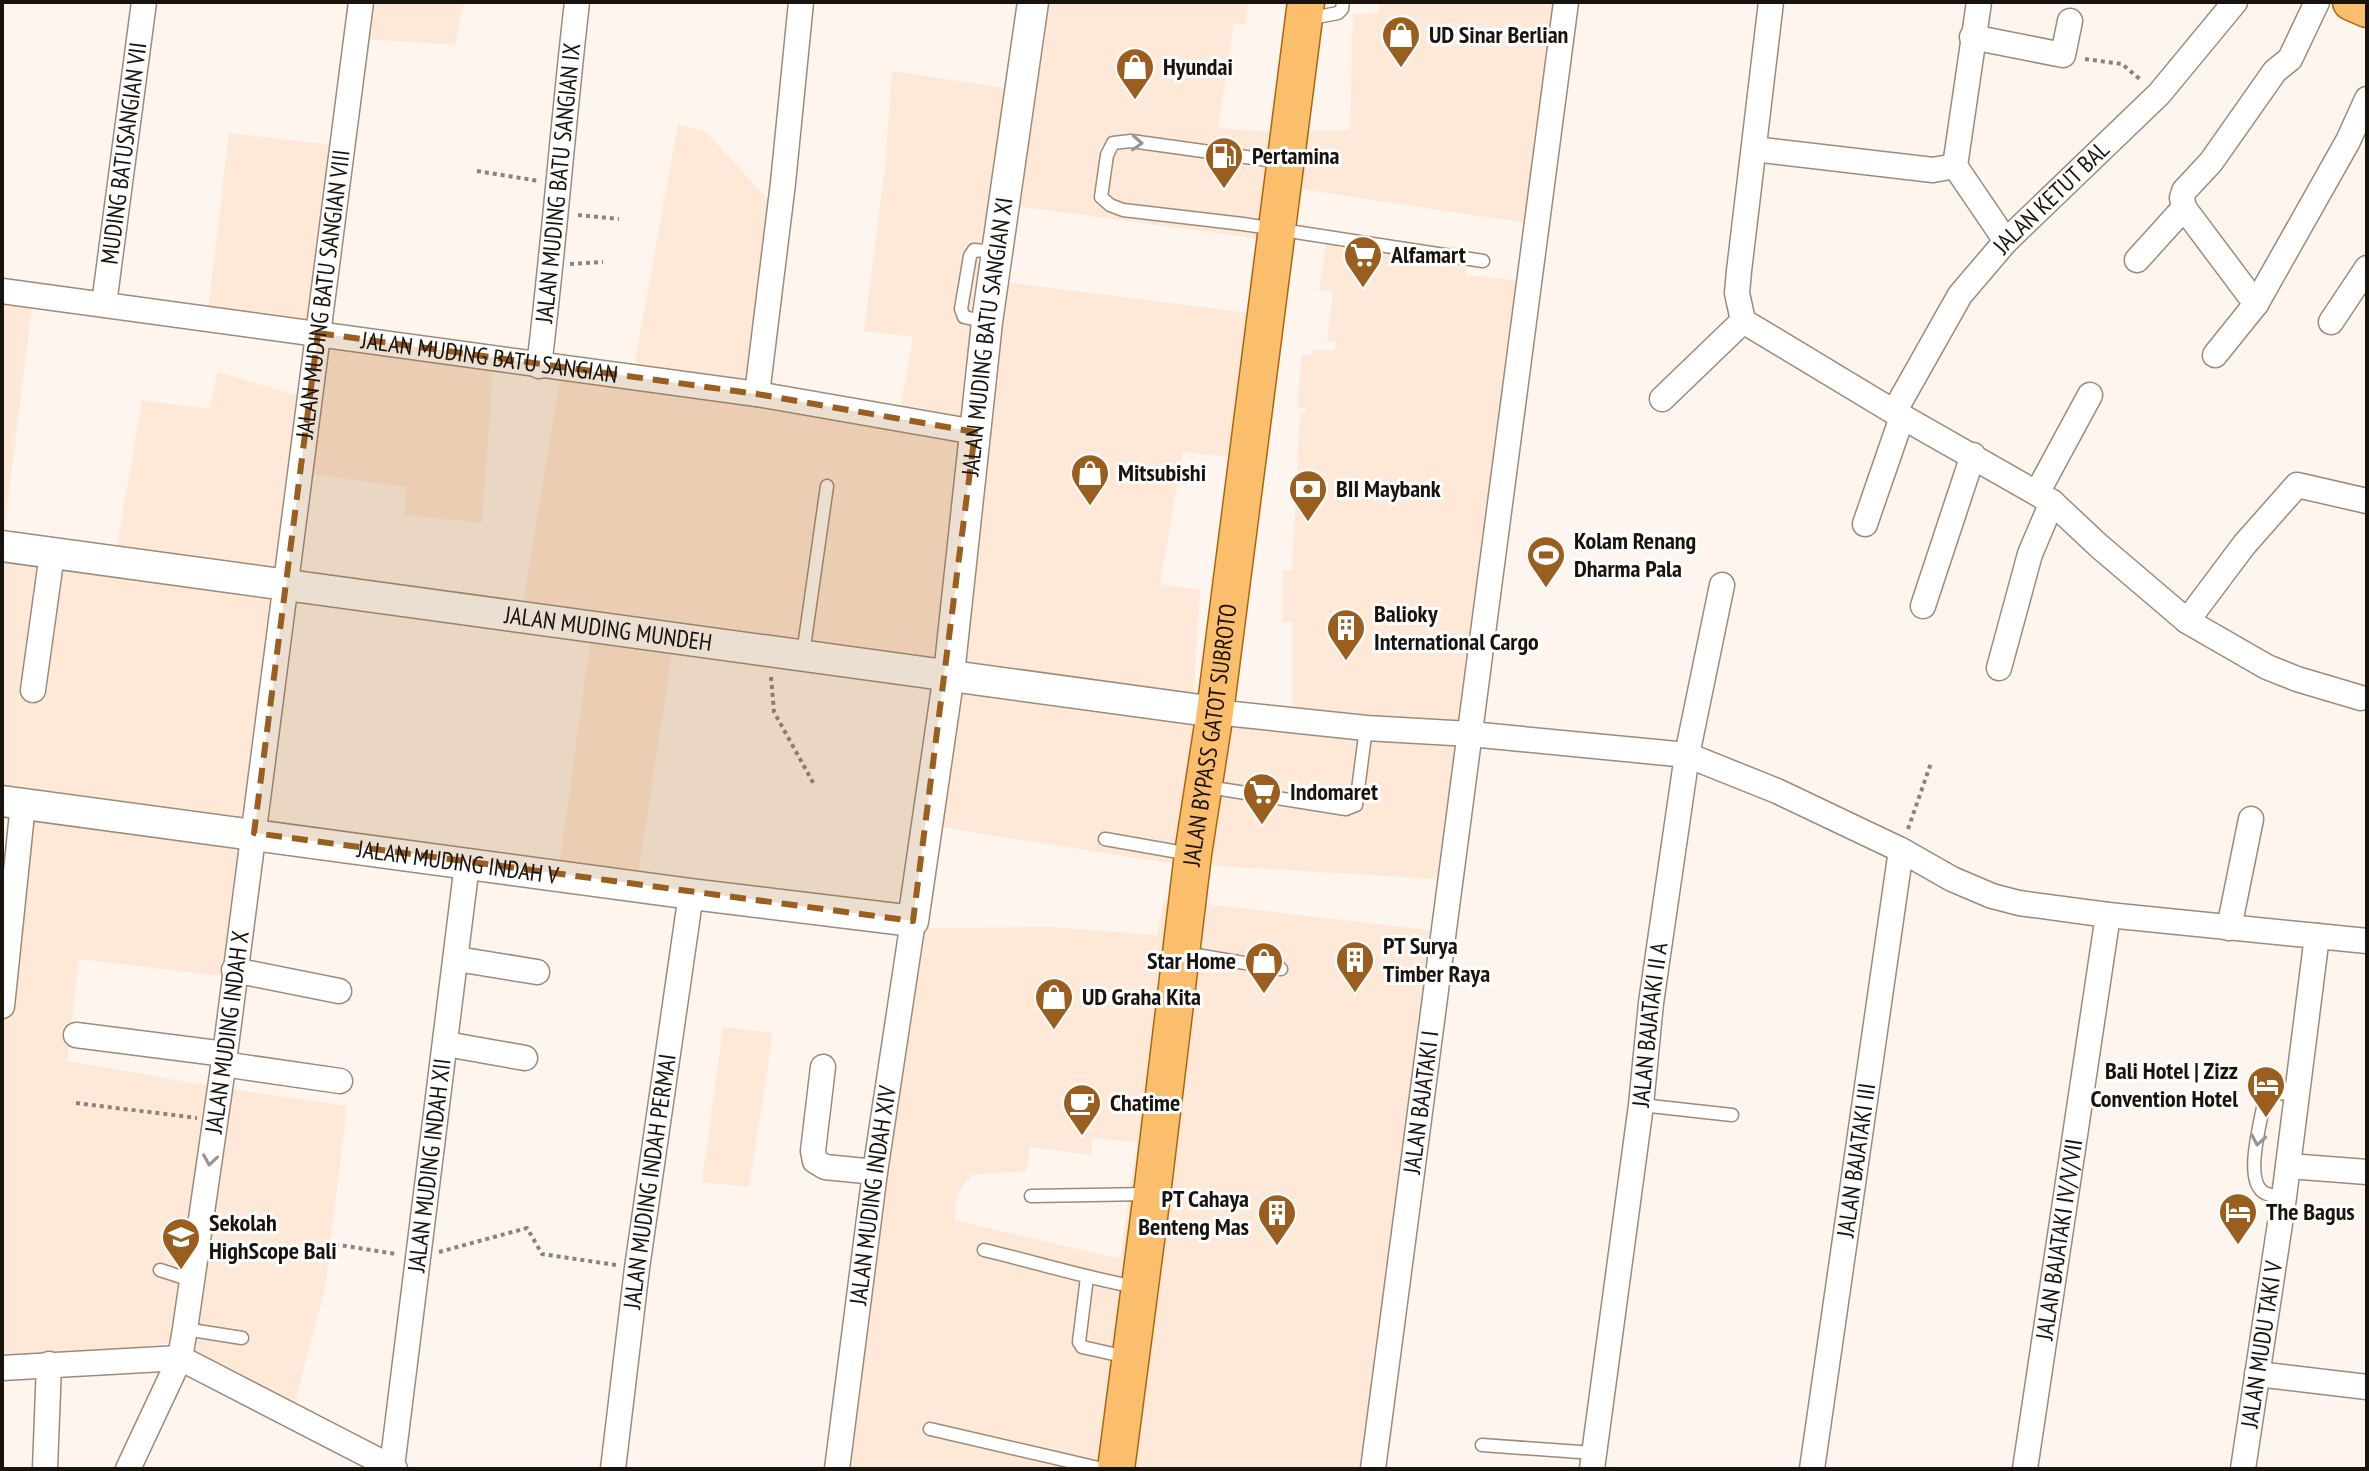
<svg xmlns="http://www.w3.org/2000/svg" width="2369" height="1471" font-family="'PT Sans Narrow',sans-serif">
  <rect width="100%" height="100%" fill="#fdf5ee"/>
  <!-- built -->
  <g fill="#fee9d8" fill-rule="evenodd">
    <path d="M369,2h95l-9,43 -91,-6z"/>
    <path d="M1023,2h225l-2,23 -12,-2 -16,105 54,4 78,-2 3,-116 26,-1v-9l-6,-2h197l-31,223 -265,-40 -6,55 -266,-36 -6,77 261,33 -14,55 -16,88 -44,-5 -23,132 40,6 -7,117 100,14v-100l-11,2 1,-53h9l8,-157 6,1 1,-5 -10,-2 5,-53 10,2 1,-7 21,2 2,-9 -9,-2 6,-48 -14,-2 9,-58 139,16 -1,27 65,7 -78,598 -285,-17 -248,-39 16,-158 -261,-32 -39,254 -78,-13 35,-253 -72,-4 41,-253 71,8 45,-249 29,9 68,74 -17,179 141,30 14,-79 -49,-6 21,-163 7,-97 119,18z"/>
    <path d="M229,133l112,13 -20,178 173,31 -12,168 -78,-8 3,-28 -104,-14 -74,504 -150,-18 -12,102 149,26 131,19 -22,183 -34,127 -117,-73 -172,20v-359l27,-208 -27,-5v-504l32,4 -32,257 113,10 27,-158 67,9 9,-37 91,27 11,-75 -112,-13z"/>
    <path d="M1164,899l281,33 -82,537h-521l60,-541 148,-1 107,8zM1093,1138l44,4 -17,117 -166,-39 4,-27 14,-18 54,-4 4,-24 61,8z"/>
    <path d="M723,1027l50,6 -24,154 -47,-5z"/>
  </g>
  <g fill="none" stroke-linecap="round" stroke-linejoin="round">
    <!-- service casing -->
    <g stroke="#9c8a7a" stroke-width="15">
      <g id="service">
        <path d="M1307,19l31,-6 4,-4 1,-7"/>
        <path d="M1282,162l-151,-21 -18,2 -6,12 -6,42 9,8 13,5 120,14 240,37"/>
        <path d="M987,322l-23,-5 -3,-8 9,-53 4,-6 23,2"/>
        <path d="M803,654l24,-168"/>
        <path d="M1208,787l138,22 10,-4 10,-77"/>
        <path d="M1105,839l85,15"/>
        <path d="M1184,953l97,16"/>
        <path d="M1641,1105l91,10"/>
        <path d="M1031,1196l118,-2"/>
        <path d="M2284,1197c-5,-1 -14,-1 -19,-4 -22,-11 -4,-71 -1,-91 9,-11 21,-9 34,-9"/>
        <path d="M984,1250c51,12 101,28 153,37"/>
        <path d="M160,1270l31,10"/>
        <path d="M1087,1277l-8,65 3,5 45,10"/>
        <path d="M185,1329l57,9"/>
        <path d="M930,1429l173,40"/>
        <path d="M1482,1445l112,8"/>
      </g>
    </g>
    <!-- minor casing -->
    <g stroke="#9c8a7a" stroke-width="27">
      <g id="minor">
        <path d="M1771,2l-32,269 -2,22 6,28 151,91 158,90 47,44 88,75 80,46 30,12 64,19"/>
        <path d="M1979,2l-24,164 51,75"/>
        <path d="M1972,37l91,18 7,-34"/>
        <path d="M1754,149l179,21 22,-4"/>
        <path d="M2137,260l47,-52"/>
        <path id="s1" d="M2,291l755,103 218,38"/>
        <path id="s2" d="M104,304l40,-302"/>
        <path d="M2256,304l-72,-96 -2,-10 2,-7 27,-29 64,-91 15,-12 27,-57"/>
        <path d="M2331,322l36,-54"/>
        <path d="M2215,355l41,-51 92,-163 19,-42"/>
        <path id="s3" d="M539,366c15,-121 24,-243 38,-364"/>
        <path d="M757,394l26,-211 18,-181"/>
        <path d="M1662,399l81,-78"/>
        <path id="s4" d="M1894,412l66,-117 46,-54 153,-147 76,-92"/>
        <path d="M2037,493l53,-98"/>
        <path d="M1865,524l37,-107"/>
        <path d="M1923,606l50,-151"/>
        <path d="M2187,621l57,-76 53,-60 70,16"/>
        <path d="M1999,668l31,-114 22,-52"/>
        <path d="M33,690l19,-136"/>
        <path d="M1215,712l151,16 104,6 217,21 90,36 124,59 51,29 40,17 27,7 89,12 259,26"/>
        <path d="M2229,928l22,-109"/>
        <path d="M457,959l80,13"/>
        <path d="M234,970l105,21"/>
        <path d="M2,1006l21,-202"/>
        <path d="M76,1035l149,19"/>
        <path d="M446,1044l79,14"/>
        <path d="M223,1064l117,17"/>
        <path d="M823,1067l-10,84 2,10 10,6 50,5"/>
        <path d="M2289,1166l78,6"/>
        <path d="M2,1368l178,-10 215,111"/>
        <path d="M2257,1374l110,13"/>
        <path id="s5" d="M392,1467l75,-603"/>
        <path d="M45,1469l4,-105"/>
        <path id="s6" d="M128,1469l52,-111 5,-29 40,-275 136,-1052"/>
        <path id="s7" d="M613,1469l24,-201 54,-374"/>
        <path id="s8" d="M837,1469l38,-297 38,-251"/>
        <path id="s9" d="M1373,1469l193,-1467"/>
        <path id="s10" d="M1592,1469l49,-364 10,-102 36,-248 35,-170"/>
        <path id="s11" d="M1812,1469l89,-619"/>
        <path id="s12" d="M2025,1469l83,-554"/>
        <path id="s13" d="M2243,1469l41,-272 33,-261"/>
      </g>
    </g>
    <!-- tertiary casing -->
    <g stroke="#9c8a7a" stroke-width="33">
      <g id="tertiary">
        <path id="s14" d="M2,546l1213,166"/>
        <path id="s15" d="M2,801l689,93 222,27 36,-247 38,-352 46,-320"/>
      </g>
    </g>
    <!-- primary casing -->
    <g stroke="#ab660c" stroke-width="39">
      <g id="primary">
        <path d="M2351,2l16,7"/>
        <path id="s16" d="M1116,1469l36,-275 41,-340 22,-142 91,-710"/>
      </g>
    </g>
    <!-- path -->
    <g stroke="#8b847e" stroke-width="4" stroke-dasharray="4 4" stroke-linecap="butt">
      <path d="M2085,59l37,5 20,17"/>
      <path d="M477,171l62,10"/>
      <path d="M578,215l41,4"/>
      <path d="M570,264l33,-2"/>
      <path d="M771,677l3,35 41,74"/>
      <path d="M1908,829l23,-66"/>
      <path d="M76,1103l121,15"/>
      <path d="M327,1243l69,11"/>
      <path d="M439,1252l88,-24 15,26 74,11"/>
    </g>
    <!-- service -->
    <use href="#service" stroke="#fff" stroke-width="12"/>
    <!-- minor -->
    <use href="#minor" stroke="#fff" stroke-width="24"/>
    <!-- tertiary -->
    <use href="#tertiary" stroke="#fff" stroke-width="30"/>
    <!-- primary -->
    <use href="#primary" stroke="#fbbe6d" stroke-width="36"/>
  </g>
  <!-- one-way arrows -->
  <defs><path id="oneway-chevron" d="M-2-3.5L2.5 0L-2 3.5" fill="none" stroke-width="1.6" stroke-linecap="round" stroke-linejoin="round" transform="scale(2)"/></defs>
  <g stroke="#989592">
    <use href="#oneway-chevron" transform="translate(1137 143) rotate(3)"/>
    <use href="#oneway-chevron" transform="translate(2258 1140) rotate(100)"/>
    <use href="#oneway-chevron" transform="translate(210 1160) rotate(99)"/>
  </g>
  <!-- marked area -->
  <path fill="#9a5e1f" fill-opacity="0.2" stroke="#9a5e1f" stroke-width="6" stroke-dasharray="16 10" stroke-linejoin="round" d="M318,333l439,61 218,38 -62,489 -659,-88z"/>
  <!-- icons -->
  <defs>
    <g id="shop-pin" transform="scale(2)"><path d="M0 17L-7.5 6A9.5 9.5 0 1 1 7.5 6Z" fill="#9a5e1f" stroke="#fff"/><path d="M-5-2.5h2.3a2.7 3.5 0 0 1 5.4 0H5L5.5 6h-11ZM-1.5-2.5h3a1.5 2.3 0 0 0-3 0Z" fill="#fff"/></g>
    <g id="fuel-pin" transform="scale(2)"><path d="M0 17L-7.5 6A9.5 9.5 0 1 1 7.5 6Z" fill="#9a5e1f" stroke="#fff"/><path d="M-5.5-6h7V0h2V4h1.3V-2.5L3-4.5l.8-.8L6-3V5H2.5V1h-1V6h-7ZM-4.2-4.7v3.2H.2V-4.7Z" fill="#fff"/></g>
    <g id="supermarket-pin" transform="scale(2)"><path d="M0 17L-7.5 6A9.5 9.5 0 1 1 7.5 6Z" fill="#9a5e1f" stroke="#fff"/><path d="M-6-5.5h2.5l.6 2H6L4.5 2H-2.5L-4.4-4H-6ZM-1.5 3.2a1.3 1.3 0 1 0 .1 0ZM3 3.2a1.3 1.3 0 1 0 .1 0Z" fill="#fff"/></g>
    <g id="bank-pin" transform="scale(2)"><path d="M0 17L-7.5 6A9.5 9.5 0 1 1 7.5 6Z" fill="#9a5e1f" stroke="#fff"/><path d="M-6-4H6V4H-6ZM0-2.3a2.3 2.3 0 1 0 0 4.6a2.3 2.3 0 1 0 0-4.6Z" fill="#fff"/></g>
    <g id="stadium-pin" transform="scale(2)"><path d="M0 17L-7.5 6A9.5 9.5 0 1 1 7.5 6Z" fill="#9a5e1f" stroke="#fff"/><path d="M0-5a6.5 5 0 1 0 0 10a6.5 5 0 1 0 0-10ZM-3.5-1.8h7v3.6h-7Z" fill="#fff"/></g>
    <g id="building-pin" transform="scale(2)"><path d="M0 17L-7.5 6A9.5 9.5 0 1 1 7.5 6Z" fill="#9a5e1f" stroke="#fff"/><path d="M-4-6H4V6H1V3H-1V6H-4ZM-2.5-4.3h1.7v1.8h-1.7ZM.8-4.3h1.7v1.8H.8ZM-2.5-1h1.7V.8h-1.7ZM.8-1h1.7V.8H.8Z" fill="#fff"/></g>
    <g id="hotel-pin" transform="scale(2)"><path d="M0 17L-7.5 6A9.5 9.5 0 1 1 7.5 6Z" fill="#9a5e1f" stroke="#fff"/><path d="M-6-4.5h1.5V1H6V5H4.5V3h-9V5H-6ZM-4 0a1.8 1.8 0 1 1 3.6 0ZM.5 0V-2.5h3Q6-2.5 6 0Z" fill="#fff"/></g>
    <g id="cafe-pin" transform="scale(2)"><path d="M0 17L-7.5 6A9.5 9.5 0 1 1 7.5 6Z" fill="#9a5e1f" stroke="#fff"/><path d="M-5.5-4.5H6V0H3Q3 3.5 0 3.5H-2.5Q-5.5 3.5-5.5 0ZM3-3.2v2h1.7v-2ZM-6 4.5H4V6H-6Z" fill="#fff"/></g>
    <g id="school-pin" transform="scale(2)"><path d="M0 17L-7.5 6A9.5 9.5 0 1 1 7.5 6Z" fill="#9a5e1f" stroke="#fff"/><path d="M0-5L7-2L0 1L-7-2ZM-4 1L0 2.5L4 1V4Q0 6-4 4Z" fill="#fff"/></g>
  </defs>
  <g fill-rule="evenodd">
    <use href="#shop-pin" x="1401" y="35"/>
    <use href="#shop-pin" x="1135" y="67"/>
    <use href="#fuel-pin" x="1224" y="156"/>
    <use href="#supermarket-pin" x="1363" y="255"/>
    <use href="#shop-pin" x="1090" y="473"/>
    <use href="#bank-pin" x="1308" y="489"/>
    <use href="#stadium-pin" x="1546" y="555"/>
    <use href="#building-pin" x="1346" y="628"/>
    <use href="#supermarket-pin" x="1262" y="792"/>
    <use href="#building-pin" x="1355" y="960"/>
    <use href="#shop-pin" x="1264" y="961"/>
    <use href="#shop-pin" x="1054" y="997"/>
    <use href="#hotel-pin" x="2266" y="1085"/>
    <use href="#cafe-pin" x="1082" y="1103"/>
    <use href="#hotel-pin" x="2238" y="1212"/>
    <use href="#building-pin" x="1277" y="1213"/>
    <use href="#school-pin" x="181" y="1237"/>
  </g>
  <g text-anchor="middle" stroke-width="6" stroke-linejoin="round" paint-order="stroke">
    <!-- poi labels -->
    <g font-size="24" font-weight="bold" fill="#19130d" stroke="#fff" text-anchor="start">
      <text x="1429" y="43">UD Sinar Berlian</text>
      <text x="1163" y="75">Hyundai</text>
      <text x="1252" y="164">Pertamina</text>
      <text x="1391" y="263">Alfamart</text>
      <text x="1118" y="481">Mitsubishi</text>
      <text x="1336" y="497">BII Maybank</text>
      <text x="1574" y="549">Kolam Renang<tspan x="1574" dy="28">Dharma Pala</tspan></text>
      <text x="1374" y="622">Balioky<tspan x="1374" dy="28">International Cargo</tspan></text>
      <text x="1290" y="800">Indomaret</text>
      <text x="1383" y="954">PT Surya<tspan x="1383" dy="28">Timber Raya</tspan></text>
      <text x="1236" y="969" text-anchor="end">Star Home</text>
      <text x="1082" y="1005">UD Graha Kita</text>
      <text x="2238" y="1079" text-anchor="end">Bali Hotel | Zizz<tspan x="2238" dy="28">Convention Hotel</tspan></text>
      <text x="1110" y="1111">Chatime</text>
      <text x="1249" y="1207" text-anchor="end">PT Cahaya<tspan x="1249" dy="28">Benteng Mas</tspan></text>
      <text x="2266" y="1220">The Bagus</text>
      <text x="209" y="1231">Sekolah<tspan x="209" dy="28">HighScope Bali</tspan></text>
    </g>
    <!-- street labels -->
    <g font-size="24" fill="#19130d" stroke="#fff">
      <text dy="8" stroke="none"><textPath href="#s2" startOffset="152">MUDING BATUSANGIAN VII</textPath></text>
      <text dy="8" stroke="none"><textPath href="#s3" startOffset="184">JALAN MUDING BATU SANGIAN IX</textPath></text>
      <text dy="8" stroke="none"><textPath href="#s4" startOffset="268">JALAN KETUT BAL</textPath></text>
      <text dy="8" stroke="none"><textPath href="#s6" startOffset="1196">JALAN MUDING BATU SANGIAN VIII</textPath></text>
      <text dy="8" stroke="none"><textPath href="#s15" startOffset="1508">JALAN MUDING BATU SANGIAN XI</textPath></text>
      <text dy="8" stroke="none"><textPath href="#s1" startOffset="492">JALAN MUDING BATU SANGIAN</textPath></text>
      <text dy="8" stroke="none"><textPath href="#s14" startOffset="612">JALAN MUDING MUNDEH</textPath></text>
      <text dy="8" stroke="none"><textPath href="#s16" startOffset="740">JALAN BYPASS GATOT SUBROTO</textPath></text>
      <text dy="8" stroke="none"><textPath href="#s15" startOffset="460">JALAN MUDING INDAH V</textPath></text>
      <text dy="8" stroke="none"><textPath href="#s10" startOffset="448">JALAN BAJATAKI II A</textPath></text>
      <text dy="8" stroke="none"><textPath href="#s6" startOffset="452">JALAN MUDING INDAH X</textPath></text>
      <text dy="8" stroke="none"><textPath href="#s9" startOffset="370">JALAN BAJATAKI I</textPath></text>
      <text dy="8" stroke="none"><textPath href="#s11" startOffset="312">JALAN BAJATAKI III</textPath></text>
      <text dy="8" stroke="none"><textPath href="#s5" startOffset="304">JALAN MUDING INDAH XII</textPath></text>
      <text dy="8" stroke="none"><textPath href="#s7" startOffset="290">JALAN MUDING INDAH PERMAI</textPath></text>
      <text dy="8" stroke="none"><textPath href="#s8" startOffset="276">JALAN MUDING INDAH XIV</textPath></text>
      <text dy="8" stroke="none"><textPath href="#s12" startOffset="232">JALAN BAJATAKI IV/V/VII</textPath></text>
      <text dy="8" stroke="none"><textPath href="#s13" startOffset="126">JALAN MUDU TAKI V</textPath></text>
    </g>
  </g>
  <!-- border -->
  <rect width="2369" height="1471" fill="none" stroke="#19130d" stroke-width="8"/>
</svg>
